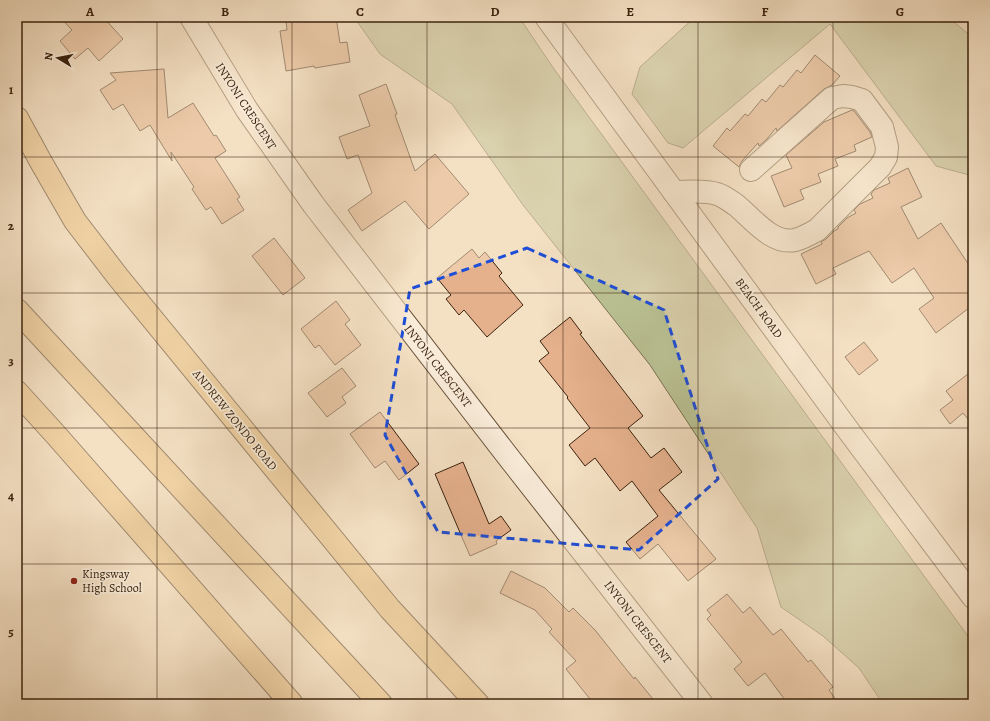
<svg xmlns="http://www.w3.org/2000/svg" width="990" height="721" font-family="Alegreya,serif">
  <rect width="100%" height="100%" fill="#f4e0c3"/>
  <filter id="stains"><feTurbulence type="fractalNoise" baseFrequency=".005" numOctaves="4"/><feColorMatrix values="0 0 0 0 .2 0 0 0 0 .09 0 0 0 0 .02 0 0 0 .5 -.17"/></filter>
  <radialGradient id="worn" r=".72"><stop offset=".6" stop-color="#630" stop-opacity="0"/><stop offset="1" stop-color="#630" stop-opacity=".3"/></radialGradient>
  <!-- green -->
  <g fill="#bac294" stroke="#7a7251">
    <path d="M354,17h165l35,52 419,574v61h-90l-24,-36 -36,-32 -42,-29 -24,-79 -107,-163 -127,-160 -71,-101 -72,-50z"/>
    <path d="M695,17h253l25,21v138l-37,-10 -106,-142 -147,124 -15,-5 -36,-49 8,-27z"/>
  </g>
  <!-- building -->
  <g fill="#e5b18d" stroke="#3b230e">
    <path d="M60,17h43l20,22 -24,22 -11,-13 -13,11 -15,-18 12,-11z"/>
    <path d="M312,17h24l4,26 7,-1 3,20 -35,6 -1,-2 -28,5 -6,-40 7,-1 -1,-9z"/>
    <path d="M815,55l25,21 -8,9 -8,4 -47,42 -1,-3 -9,11 -8,7 -1,-3 -16,18 -3,6 -26,-21 14,-18 3,3 15,-17 3,2 14,-17 4,3 14,-17 3,2 14,-17 4,3z"/>
    <path d="M164,69l4,49 25,-15 21,33 2,-1 10,16 -11,7 25,39 -3,2 7,11 -22,14 -11,-17 -5,3 -14,-21 2,-2 -23,-35 1,9 -22,-36 -10,6 -17,-27 -10,6 -13,-20 16,-10 -6,-7z"/>
    <path d="M386,84l11,30 -2,1 20,56 20,-17 34,40 -40,35 -24,-28 -43,30 -14,-21 24,-17 -14,-38 -11,4 -8,-22 31,-11 -11,-31z"/>
    <path d="M852,110l2,1 16,21 2,5 -18,8 2,6 -21,8 3,7 -20,8 3,8 -21,8 4,9 -20,8 -13,-31 21,-8 -6,-13 38,-33z"/>
    <path d="M908,168l14,29 -21,10 17,32 23,-16 32,48v34l-37,28 -17,-24 15,-11 -20,-30 -22,15 -23,-32 -36,17 3,6 -20,10 -15,-30 21,-10 -1,-2 5,-3 8,-8 4,-2v-2l9,-9 9,-5 -2,-3 6,-6 13,-6 -2,-4 3,-4 16,-7 -2,-5z"/>
    <path d="M274,238l31,40 -22,17 -31,-39z"/>
    <path d="M472,249l7,9 6,-6 17,21 -3,3 24,29 -36,32 -23,-27 -5,5 -13,-16 5,-4 -14,-17z"/>
    <path d="M336,301l14,19 -5,4 16,21 -26,20 -16,-20 -4,3 -14,-19z"/>
    <path d="M570,317l12,16 -2,1 63,82 -15,12 23,30 13,-10 18,24 -23,18 57,69 -28,22 -30,-37 -18,15 -14,-17 32,-26 -26,-35 -12,10 -25,-33 -10,8 -16,-21 21,-17 -23,-30 1,-1 -29,-36 10,-8 -9,-12z"/>
    <path d="M864,342l14,18 -19,15 -14,-18z"/>
    <path d="M342,368l14,18 -14,11 4,6 -19,14 -19,-24z"/>
    <path d="M973,370v55l-10,-12 -13,11 -10,-14 13,-10 -7,-9z"/>
    <path d="M380,412l39,52 -20,16 -14,-19 -10,7 -25,-34z"/>
    <path d="M463,462l26,62 12,-8 10,14 -15,11 1,3 -27,12 -35,-82z"/>
    <path d="M511,571l34,17 24,24 4,-4 22,22 39,49 1,-2 22,27h-63l-28,-35 10,-8 -27,-29 3,-3 -17,-19 -35,-17z"/>
    <path d="M727,594l16,19 7,-6 23,28 8,-6 27,33 3,-2 22,27 -4,3 10,14h-51l-23,-31 -17,13 -14,-17 8,-7 -35,-43 4,-4 -4,-5z"/>
  </g>
  <g fill="none" stroke-linecap="round" stroke-linejoin="round">
    <!-- minor casing -->
    <g stroke="#69523b" stroke-width="24">
      <g id="minor">
        <path d="M191,17l56,93 66,94 193,250 196,250"/>
        <path d="M546,17l302,413 125,167"/>
        <path d="M674,192c14,0 30,-2 43,2 7,2 13,7 19,11 16,13 36,40 59,35 8,-2 15,-6 22,-10l63,-63 6,-10 1,-10 -5,-20 -20,-27 -10,-3 -9,-1 -11,2 -81,72"/>
      </g>
    </g>
    <!-- primary casing -->
    <g stroke="#3b230e" stroke-width="24">
      <path id="primary" d="M17,118l24,44 34,59 43,56 272,332 88,95"/>
    </g>
    <!-- motorway casing -->
    <g stroke="#3b230e" stroke-width="24">
      <g id="motorway">
        <path d="M17,310l364,394"/>
        <path d="M17,392l39,43 236,269"/>
      </g>
    </g>
    <!-- minor -->
    <use href="#minor" stroke="#f8ebd8" stroke-width="22"/>
    <!-- primary -->
    <use href="#primary" stroke="#eac082" stroke-width="22"/>
    <!-- motorway -->
    <use href="#motorway" stroke="#eac082" stroke-width="22"/>
  </g>
  <!-- marked area -->
  <path d="M0 0H990V721H0ZM527,248l137,62 54,169 -79,71 -201,-18 -53,-97 25,-146z" fill="#f4e0c3" fill-opacity=".55" fill-rule="evenodd"/>
  <path fill="none" stroke="#1d4ed8" stroke-width="3" stroke-dasharray="8 5" stroke-linejoin="round" d="M527,248l137,62 54,169 -79,71 -201,-18 -53,-97 25,-146z"/>
  <!-- grid -->
  <path fill="none" stroke="#3b230e" stroke-width="1" stroke-opacity="0.55" d="M157,17v687M292,17v687M427,17v687M563,17v687M698,17v687M833,17v687M17,157h956M17,293h956M17,428h956M17,564h956"/>
  <!-- markers -->
  <circle fill="#8f2418" stroke="#f8ebd8" stroke-width="1.5" cx="74" cy="581" r="4"/>
  <g text-anchor="middle" stroke-width="3.5" stroke-linejoin="round" paint-order="stroke">
    <!-- street labels -->
    <g font-size="12" fill="#3b230e" stroke="#f8ebd8">
      <text transform="translate(246 106) rotate(57)" y="4">INYONI CRESCENT</text>
      <text transform="translate(759 308) rotate(54)" y="4">BEACH ROAD</text>
      <text transform="translate(438 366) rotate(52)" y="4">INYONI CRESCENT</text>
      <text transform="translate(235 420) rotate(51)" y="4">ANDREW ZONDO ROAD</text>
      <text transform="translate(638 622) rotate(52)" y="4">INYONI CRESCENT</text>
    </g>
    <!-- poi labels -->
    <g font-size="12" fill="#3b230e" stroke="#f8ebd8" text-anchor="start">
      <text x="82" y="578">Kingsway<tspan x="82" dy="14">High School</tspan></text>
    </g>
  </g>
  <!-- margin -->
  <rect width="990" height="721" fill="none" stroke="#f4e0c3" stroke-width="44"/>
  <!-- north arrow -->
  <g transform="translate(58 58) rotate(280)" stroke="#f8ebd8" stroke-width="3" paint-order="stroke">
  <path d="M0-3L7 15L0 10L-7 15Z" fill="#3b230e"/>
  <text y="-6" font-size="11" font-weight="bold" text-anchor="middle" fill="#3b230e">N</text>
  </g>
  <rect x="22" y="22" width="946" height="677" fill="none" stroke="#3b230e" stroke-width="1.5"/>
  <g font-size="13" text-anchor="middle" font-weight="bold" fill="#3b230e">
    <text x="90" y="16">A</text>
    <text x="225" y="16">B</text>
    <text x="360" y="16">C</text>
    <text x="495" y="16">D</text>
    <text x="630" y="16">E</text>
    <text x="765" y="16">F</text>
    <text x="900" y="16">G</text>
    <text x="11" y="94">1</text>
    <text x="11" y="230">2</text>
    <text x="11" y="365">3</text>
    <text x="11" y="500">4</text>
    <text x="11" y="636">5</text>
  </g>
  <rect width="100%" height="100%" filter="url(#stains)"/>
  <rect width="100%" height="100%" fill="url(#worn)"/>
</svg>
